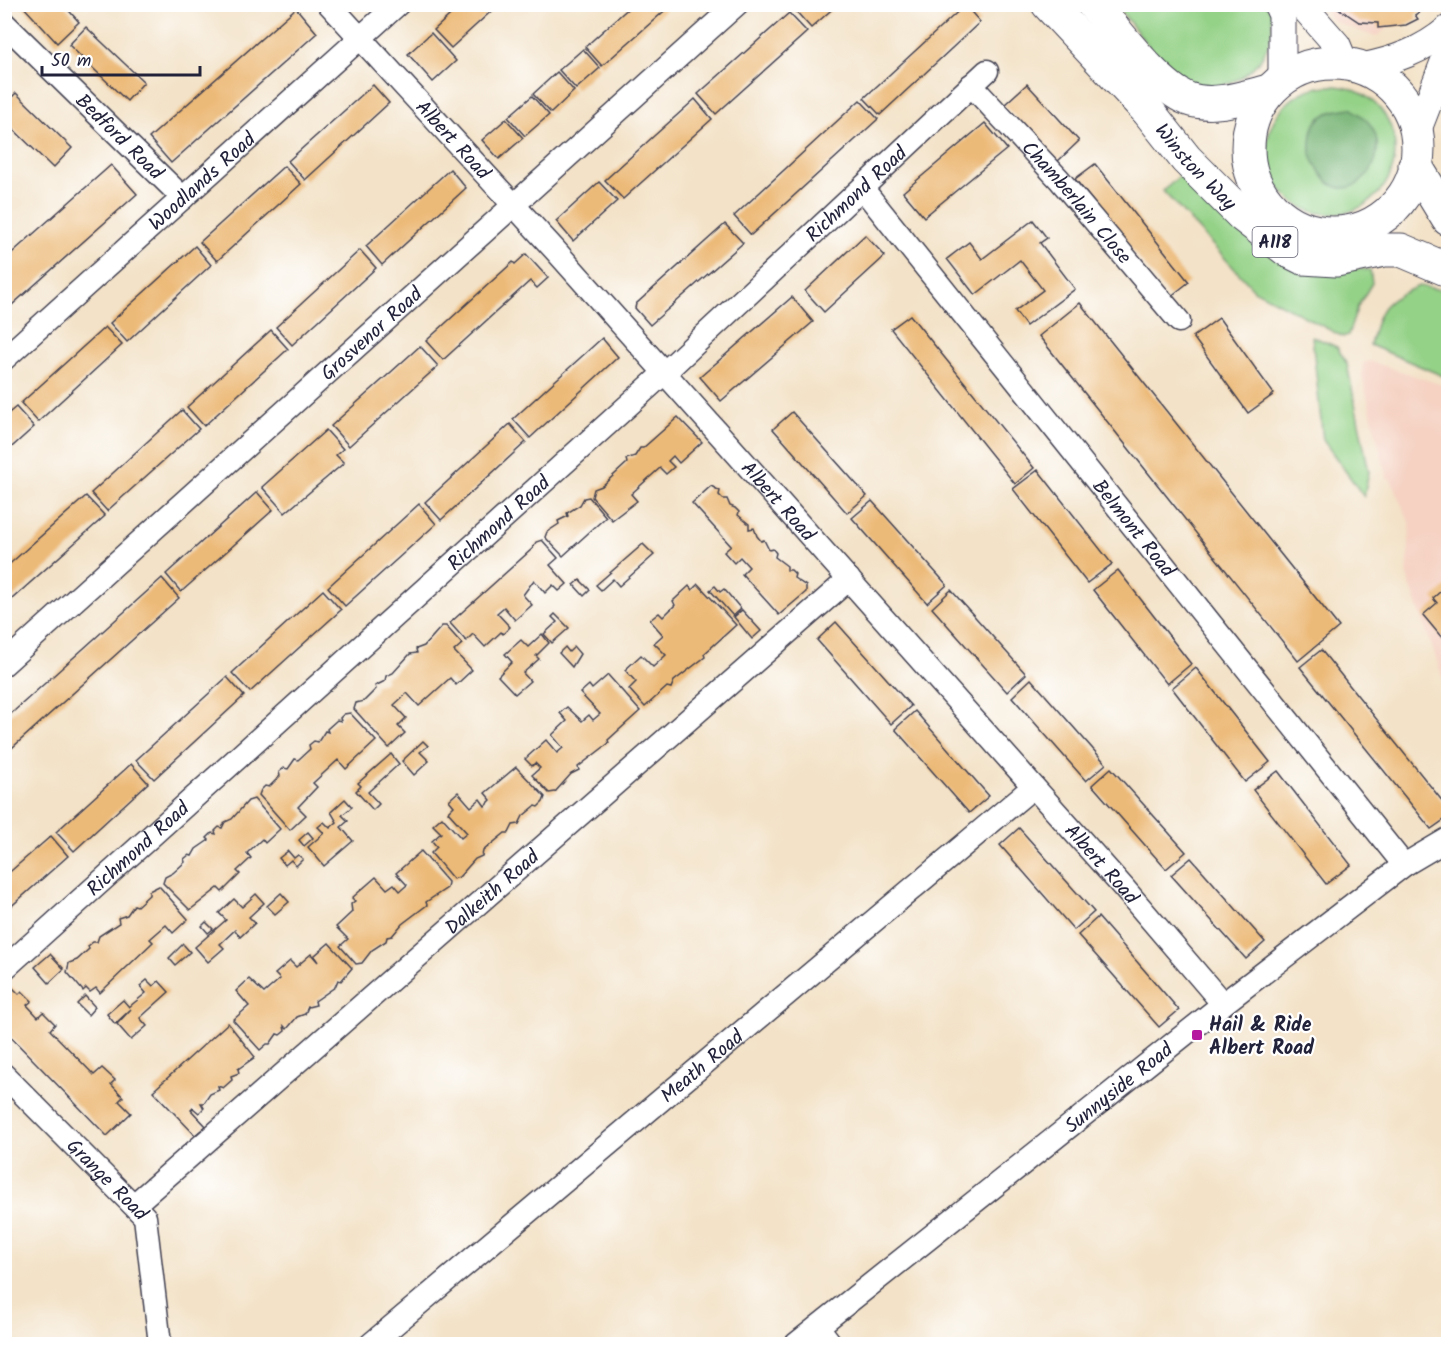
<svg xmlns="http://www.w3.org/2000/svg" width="1453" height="1349" font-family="Kalam,sans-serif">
  <rect width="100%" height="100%" fill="#fff"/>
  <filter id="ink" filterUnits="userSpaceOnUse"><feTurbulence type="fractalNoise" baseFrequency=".0167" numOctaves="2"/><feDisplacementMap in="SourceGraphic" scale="12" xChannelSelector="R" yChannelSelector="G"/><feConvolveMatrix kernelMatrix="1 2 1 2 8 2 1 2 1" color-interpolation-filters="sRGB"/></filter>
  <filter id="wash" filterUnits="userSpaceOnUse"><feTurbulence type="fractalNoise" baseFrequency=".008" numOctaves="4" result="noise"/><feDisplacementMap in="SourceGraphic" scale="24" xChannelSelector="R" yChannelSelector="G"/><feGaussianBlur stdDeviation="1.35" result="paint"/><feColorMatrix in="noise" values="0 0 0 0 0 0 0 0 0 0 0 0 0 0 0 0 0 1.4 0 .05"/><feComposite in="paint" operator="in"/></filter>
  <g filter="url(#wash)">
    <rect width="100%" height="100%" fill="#f3e2c7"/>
    <!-- built -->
    <g fill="#f5d2c2">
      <path d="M1319,5h96l-6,10 -34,22 -42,-16z"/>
      <path d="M1370,361l78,26v306l-41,-117 3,-52 -20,-46 -3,1 -25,-103 1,-13z"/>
    </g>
    <!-- green -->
    <g fill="#94d287" stroke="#5b7a61" stroke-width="1.5">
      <path d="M1119,5h148c6,7 5,12 5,21 -1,40 -47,74 -86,56 -20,-9 -51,-54 -66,-72z"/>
      <circle cx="1331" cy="150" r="64"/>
      <path d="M1184,172l147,94 39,4 2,13 -14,23 -10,29 -5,2 -89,-47 -91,-99z"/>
      <path d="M1419,286l29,5v87l-78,-33c10,-38 11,-43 49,-59z"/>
      <path d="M1312,336l25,11 10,17 22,108 -5,25 -41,-57z"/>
    </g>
    <!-- forest -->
    <path fill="#77b474" stroke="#4c6b58" stroke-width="1.5" d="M1351,108c6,5 14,10 18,15 28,36 -22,93 -49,49 -11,-17 -10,-20 -8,-39 3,-20 23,-23 39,-25z"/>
    <g id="blocks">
      <!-- building -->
      <g fill="#ecba78">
        <path d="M21,4h42l16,18 -22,21z"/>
        <path d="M462,4h37l-48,44 -17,-18z"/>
        <path d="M799,4h39l-27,24 -17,-19z"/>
        <path d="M1332,4h98l-15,11 3,4 -12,6 -28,3v-5l-19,-1z"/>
        <path d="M632,5h39l-69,61 -17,-19z"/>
        <path d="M965,5l15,17 -100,93 -16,-17z"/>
        <path d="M296,8l21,25 -146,130 -22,-25z"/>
        <path d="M789,13l18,19 -91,82 -18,-20z"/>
        <path d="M86,27l58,55 -17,19 -58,-56z"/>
        <path d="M431,33l25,28 -23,21 -25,-28z"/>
        <path d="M583,49l17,19 -24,21 -17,-19z"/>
        <path d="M557,72l17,19 -23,22 -18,-19z"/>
        <path d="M1027,84l52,57 -22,21 -53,-57z"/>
        <path d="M373,85l16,18 -84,77 -17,-19z"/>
        <path d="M16,93l56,55 -19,20 -49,-48v-15z"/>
        <path d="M532,96l17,19 -24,21 -17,-19z"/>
        <path d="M695,99l17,20 -89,80 -18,-19z"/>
        <path d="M860,100l18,19 -127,116 -17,-19z"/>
        <path d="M506,119l17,19 -24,21 -17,-19z"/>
        <path d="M985,123l22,26 -83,68 -21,-25z"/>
        <path d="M1095,164l94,118 -19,15 -95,-118z"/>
        <path d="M111,165l26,29 -133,118 1,-53z"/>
        <path d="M284,166l17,18 -84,77 -17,-19z"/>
        <path d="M450,169l16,19 -84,77 -16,-19z"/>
        <path d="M599,182l18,19 -44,40 -17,-20z"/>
        <path d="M1033,220l14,18 -7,5 35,46 -49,37 -11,-15 28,-21 -23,-30 -45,35 -28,-36 22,-17 13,17z"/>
        <path d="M725,224l18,19 -93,82 -15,-17 1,-4z"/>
        <path d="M865,235l20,21 -61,56 -19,-21z"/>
        <path d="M195,246l16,19 -84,77 -17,-19z"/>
        <path d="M360,250l16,18 -84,77 -16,-18z"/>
        <path d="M526,254l22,24 -11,10 -7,-7 -87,79 -17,-19 87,-79 2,2z"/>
        <path d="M792,297l21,25 -92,79 -21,-24z"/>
        <path d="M1080,303l259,324 -41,34 -259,-325z"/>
        <path d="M910,315l124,153 -19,16 -124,-155z"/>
        <path d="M1219,318l55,76 -26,19 -55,-76z"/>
        <path d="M105,327l17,18 -84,77 -17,-19z"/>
        <path d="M271,330l17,19 -84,77 -17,-19z"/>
        <path d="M602,338l16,19 -88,81 -17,-19z"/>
        <path d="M420,346l18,20 -89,80 -18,-20z"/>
        <path d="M16,407l18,20 -30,27v-37z"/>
        <path d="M182,410l17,19 -92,82 -16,-18z"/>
        <path d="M792,412l75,84 -20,17 -74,-84z"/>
        <path d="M678,417l24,25 -23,21 -6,-7 -5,5 6,6 -8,7 -6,-6 -29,26 6,7 -25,19 -20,-23 2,-8 8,-3 25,-23 -1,-4 9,-3 5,-8h3z"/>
        <path d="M510,424l16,18 -85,78 -16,-18z"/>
        <path d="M326,430l17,19 -7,6 8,8 -59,50 -23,-26z"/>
        <path d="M1038,470l74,94 -25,19 -74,-94z"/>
        <path d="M711,486l9,5 -1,4 4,4h4l3,7 5,2 4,4 -1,3 11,9v5l5,-1 3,8 4,5 3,-1 5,10 4,-1 3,4 -1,4 12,9v4h4l4,4 -1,4 12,8v6l-27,23 -37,-41 7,-7 -9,-10 -6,6 -10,-11 7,-6 -39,-43z"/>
        <path d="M257,492l16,18 -92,82 -15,-18z"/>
        <path d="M86,496l19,20 -101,90v-37z"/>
        <path d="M589,497l17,20 -43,39 -18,-19 2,-5 12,-8 -1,-3 10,-5 -1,-3 13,-8 4,-7z"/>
        <path d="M872,501l75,84 -20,18 -75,-85z"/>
        <path d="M419,504l17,20 -91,82 -17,-19z"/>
        <path d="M542,540l16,18 -8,7 17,19 -8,7 -6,-6 -8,8 -11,-13 -11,15 9,10 -17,15 -11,-13 -7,6 13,14 -7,7 -2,-2 -16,15 -12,-13 -7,7 -16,-18 82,-74 4,-7z"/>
        <path d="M643,544l11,11 -35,31 -6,-7 -12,11 -5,-5z"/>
        <path d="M1118,570l73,94 -24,20 -74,-94z"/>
        <path d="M162,578l17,20 -175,157v-35z"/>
        <path d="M580,580l10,10 -6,6 -10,-11z"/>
        <path d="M698,584l38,41 -32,29 1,3 -31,24 -3,7 -4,-1 -22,20 -16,-18 7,-7 -11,-12 16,-15 12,12 13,-12 -12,-12 9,-8 -13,-15 9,-7 4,4 12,-12 -2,-4 16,-15 3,4z"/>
        <path d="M1448,585v60l-25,-30 14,-12 -4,-5z"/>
        <path d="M715,586l5,6 4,-3 17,20 -8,7 -23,-26z"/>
        <path d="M323,590l18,20 -91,82 -18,-19z"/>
        <path d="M951,590l75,84 -19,18 -75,-84z"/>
        <path d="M742,610l19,21 -9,8 -18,-22z"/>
        <path d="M555,614l14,14 -17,15 -8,-9 13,-12 -5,-5z"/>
        <path d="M836,622l75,84 -20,18 -74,-84z"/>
        <path d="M442,626h4l16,18 -8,7 18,19 -16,15 -6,-7 -31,28 -12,-13 -13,12 12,13 -8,8 7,7 -16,15 -35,-39 2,-6 8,-2 12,-12 -1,-3 10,-5 1,-5 7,-3 17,-19 7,-1 -1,-4 8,-3z"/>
        <path d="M542,634l7,9 -13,13 3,3 -16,14 7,8 -15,13 -17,-18 14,-14 -7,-8 16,-14 7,7z"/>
        <path d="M565,647l4,5 5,-5 6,7 -8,13 -13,-14z"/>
        <path d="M1321,650l127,158v9l-17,12 -131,-162z"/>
        <path d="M1196,668l74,94 -25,20 -73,-94z"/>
        <path d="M608,675l32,36 -32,29 1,3 -31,24 1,3 -8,4 -16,18 -6,1 -17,-18 8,-7 -5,-5 -3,3 -7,-7 21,-19 11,13 6,-5 -11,-13 15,-14 -7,-8 7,-6 15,14 7,-6 4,5 7,-6 -20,-21 9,-8 3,4z"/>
        <path d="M227,677l17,19 -90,83 -18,-19z"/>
        <path d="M1031,679l75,85 -20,17 -74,-84z"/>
        <path d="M915,711l74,85 -20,17 -74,-84z"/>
        <path d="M350,713l26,28 -30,28 -8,-9 -25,23 4,4 -19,20 8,8 -16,15 -31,-35 2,-5 4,-4 4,1 11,-11 -1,-4 5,-4 4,1 7,-10 3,1 12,-11 -1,-4 5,-4 4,1 7,-11 3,1 -1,-3 10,-9 4,1 -1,-3 4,-4z"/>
        <path d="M423,741l5,5 -8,6 9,9 -15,14 -12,-14z"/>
        <path d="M391,754l8,10 -31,28 11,12 -6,6 -17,-19 5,-5 -3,-3z"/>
        <path d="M131,764l17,19 -74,68 -18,-19z"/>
        <path d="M516,767l29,30 -2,5 -5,5 -3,-1 -12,10 -4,8 -6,1 -4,8h-4l-22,18 -1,5 -7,3 -16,18 -6,2 -22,-26 6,-6 -5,-6 9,-8 -8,-8 9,-8 19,21 6,-5 -19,-21 6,-6 -5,-6 9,-8 13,15 9,-8 5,7 6,-6 -6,-7z"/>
        <path d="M1111,768l75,84 -20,17 -74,-84z"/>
        <path d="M1278,771l73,94 -25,19 -73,-94z"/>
        <path d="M254,799l26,30 -15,14 -3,-4 -15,14 4,5 -14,13 3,3 -18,18 -4,-4 -28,22 -27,-27 2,-6 8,-4 12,-11 -1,-3 5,-4 3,1 4,-7 13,-9 -2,-2 5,-5 4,1 -1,-3 4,-4 3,1 3,-6 7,-3 16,-18z"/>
        <path d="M345,799l7,8 -10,8 6,6 -7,6 12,14 -29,25 -16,-19 16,-14 -6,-6 6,-5 6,6 7,-6 -6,-10z"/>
        <path d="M1019,828l75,84 -20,18 -74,-85z"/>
        <path d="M308,832l5,6 -9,8 -5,-6z"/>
        <path d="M51,836l17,20 -61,54 -3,-2v-31z"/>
        <path d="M288,851l6,7 4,-3 5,4 -7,7 -5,-6 -6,5 -6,-7z"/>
        <path d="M421,851l27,31 -1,6 -21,14 1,3 -25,19 -10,12 -5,1 -1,4 -14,9 -10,13 -6,1 -16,-18 8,-7 -12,-12 16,-15 -1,-8 4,-3 -3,-3 24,-21 11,12 7,-5 6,7 7,-6 -11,-12z"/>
        <path d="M1191,858l74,84 -19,17 -75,-84z"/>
        <path d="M159,886l29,33 -15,14 -7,-8 -16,14 3,3 -53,51 -4,-5 -6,4 -4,-4 -3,3 -16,-19 2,-9 8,-3 12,-11 -1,-3 5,-4h4l2,-6 20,-13 -1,-5 9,-3 7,-10 3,1 12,-11v-4z"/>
        <path d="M281,893l8,9 -14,12 -8,-8z"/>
        <path d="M256,894l8,9 -15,14 6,6 -15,14 -5,-7 -15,14 4,4 -16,14 -13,-15 31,-27 -7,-7 15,-14 8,8z"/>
        <path d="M1098,917l81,93 -20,17 -81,-92z"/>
        <path d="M206,922l7,7 -5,4 -6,-7z"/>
        <path d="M329,943l23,25 -11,13 -3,-1 -3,7 -20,14 1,4 -8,2 -3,7 -8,3 -10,12 -3,-3 1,5 -5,4 -3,-1 -7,10h-3l-7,6 -27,-30 16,-14 -13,-15 13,-12 15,14 16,-14 -5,-5 15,-13 6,6 15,-13 7,8 -4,-6z"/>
        <path d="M183,944l7,8 -15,13 -6,-7z"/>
        <path d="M50,954l14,15 -15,14 -14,-16z"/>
        <path d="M147,980l6,6 6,-5 10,11 -29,26 7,8 -16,14 -14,-16 14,-15 -16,15 -8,-10 16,-14 6,7 17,-14 -6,-7z"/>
        <path d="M12,987l7,7 3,-3 10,10 -5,4 11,12 5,-5 12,12 -5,6 44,45 8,-7 13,12 -4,4 12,13 -4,4 12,12 -24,23 -103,-106v-36z"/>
        <path d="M85,996l10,11 -7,8 -11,-11z"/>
        <path d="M228,1023l27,34 -17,12 1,4 -8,3 1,4 -9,8 -5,-2 1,4 -9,4 -6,9h-3l3,5 -5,5 -6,-5 -2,2 15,16 -11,9 -42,-44z"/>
      </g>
    </g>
  </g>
  <g filter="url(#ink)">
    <use href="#blocks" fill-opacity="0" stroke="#413f50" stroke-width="1.5"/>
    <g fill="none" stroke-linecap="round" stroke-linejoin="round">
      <!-- minor casing -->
      <g stroke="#413f50" stroke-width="25">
        <g id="minor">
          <path id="s1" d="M329,4l226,246 568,637 100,117"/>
          <path id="s2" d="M4,23l179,175"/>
          <path id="s3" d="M971,85l88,94 120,142"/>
          <path id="s4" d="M863,189l541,676"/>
          <path id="s5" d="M4,359l394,-355"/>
          <path id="s6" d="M4,664l733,-660"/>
          <path id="s7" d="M4,969l659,-595 324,-303"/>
          <path id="s8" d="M4,1075l141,142 15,127"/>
          <path id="s9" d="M135,1204l714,-625"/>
          <path d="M818,1327l13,17"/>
          <path id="s10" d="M371,1344l662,-557"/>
          <path id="s11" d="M796,1344l427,-340 181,-139 44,-26"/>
        </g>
      </g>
      <!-- tertiary casing -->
      <g stroke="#413f50" stroke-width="29">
        <g id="tertiary">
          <path d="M1277,4l5,11v64"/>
          <path d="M1301,4l36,41 8,19"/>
          <path d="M1362,67c33,-7 60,-16 86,-38"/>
          <path d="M1418,129l30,-77"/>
        </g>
      </g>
      <!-- primary casing -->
      <g stroke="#413f50" stroke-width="35">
        <g id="primary">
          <path id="s12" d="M1048,4l100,107 38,48 57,57 44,34 16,8 33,2 48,-10h17l47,20"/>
          <path d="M1093,4c23,26 64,83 95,95 25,9 57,-2 81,-8"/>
          <circle cx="1333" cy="148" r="85"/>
          <path d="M1415,165l33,54"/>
        </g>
      </g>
      <!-- minor -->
      <use href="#minor" stroke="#fff" stroke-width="22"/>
      <!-- tertiary -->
      <use href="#tertiary" stroke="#fff" stroke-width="27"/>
      <!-- primary -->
      <use href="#primary" stroke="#fff" stroke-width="33"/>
    </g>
  </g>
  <!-- markers -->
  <rect fill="#b5179e" stroke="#fff" stroke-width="2" x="1191" y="1029" width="12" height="12" rx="3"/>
  <g text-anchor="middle" stroke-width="4.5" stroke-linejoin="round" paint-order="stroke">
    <!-- shield labels -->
    <rect fill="#fff" stroke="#646476" stroke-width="1.5" x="1252.5" y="227" width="45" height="30" rx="4.5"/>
    <g font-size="18" font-weight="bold" fill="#22223b">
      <text x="1275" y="248">A118</text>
    </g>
    <!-- street labels -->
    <g font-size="20" fill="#22223b" stroke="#fff">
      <text dy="7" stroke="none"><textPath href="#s2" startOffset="162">Bedford Road</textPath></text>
      <text dy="7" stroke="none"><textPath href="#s1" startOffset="184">Albert Road</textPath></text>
      <text dy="7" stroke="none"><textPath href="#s12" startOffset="220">Winston Way</textPath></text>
      <text dy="7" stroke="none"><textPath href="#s5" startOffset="266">Woodlands Road</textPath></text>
      <text dy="7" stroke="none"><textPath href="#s7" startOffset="1152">Richmond Road</textPath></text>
      <text dy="7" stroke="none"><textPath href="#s3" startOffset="158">Chamberlain Close</textPath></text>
      <text dy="7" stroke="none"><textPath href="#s6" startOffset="494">Grosvenor Road</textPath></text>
      <text dy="7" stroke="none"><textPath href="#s1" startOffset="670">Albert Road</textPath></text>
      <text dy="7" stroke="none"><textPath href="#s7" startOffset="666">Richmond Road</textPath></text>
      <text dy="7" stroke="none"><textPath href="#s4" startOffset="434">Belmont Road</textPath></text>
      <text dy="7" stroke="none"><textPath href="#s7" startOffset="180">Richmond Road</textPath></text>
      <text dy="7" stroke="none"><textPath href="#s1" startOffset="1156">Albert Road</textPath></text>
      <text dy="7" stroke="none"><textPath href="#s9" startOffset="474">Dalkeith Road</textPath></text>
      <text dy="7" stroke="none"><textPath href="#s10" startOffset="432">Meath Road</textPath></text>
      <text dy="7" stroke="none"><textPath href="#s11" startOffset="412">Sunnyside Road</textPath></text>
      <text dy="7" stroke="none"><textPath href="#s8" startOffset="147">Grange Road</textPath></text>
    </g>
    <!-- poi labels -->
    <g font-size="20" font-weight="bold" fill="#22223b" stroke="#fff" text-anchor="start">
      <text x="1209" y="1031">Hail &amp; Ride<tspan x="1209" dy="23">Albert Road</tspan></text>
    </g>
  </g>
  <!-- margin -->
  <rect width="1453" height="1349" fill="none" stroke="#fff" stroke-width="24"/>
  <!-- scale -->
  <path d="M42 66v9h158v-9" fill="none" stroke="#22223b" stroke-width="3"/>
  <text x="51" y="66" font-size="18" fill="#22223b" stroke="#ffffff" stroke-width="4.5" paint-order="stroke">50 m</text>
</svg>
